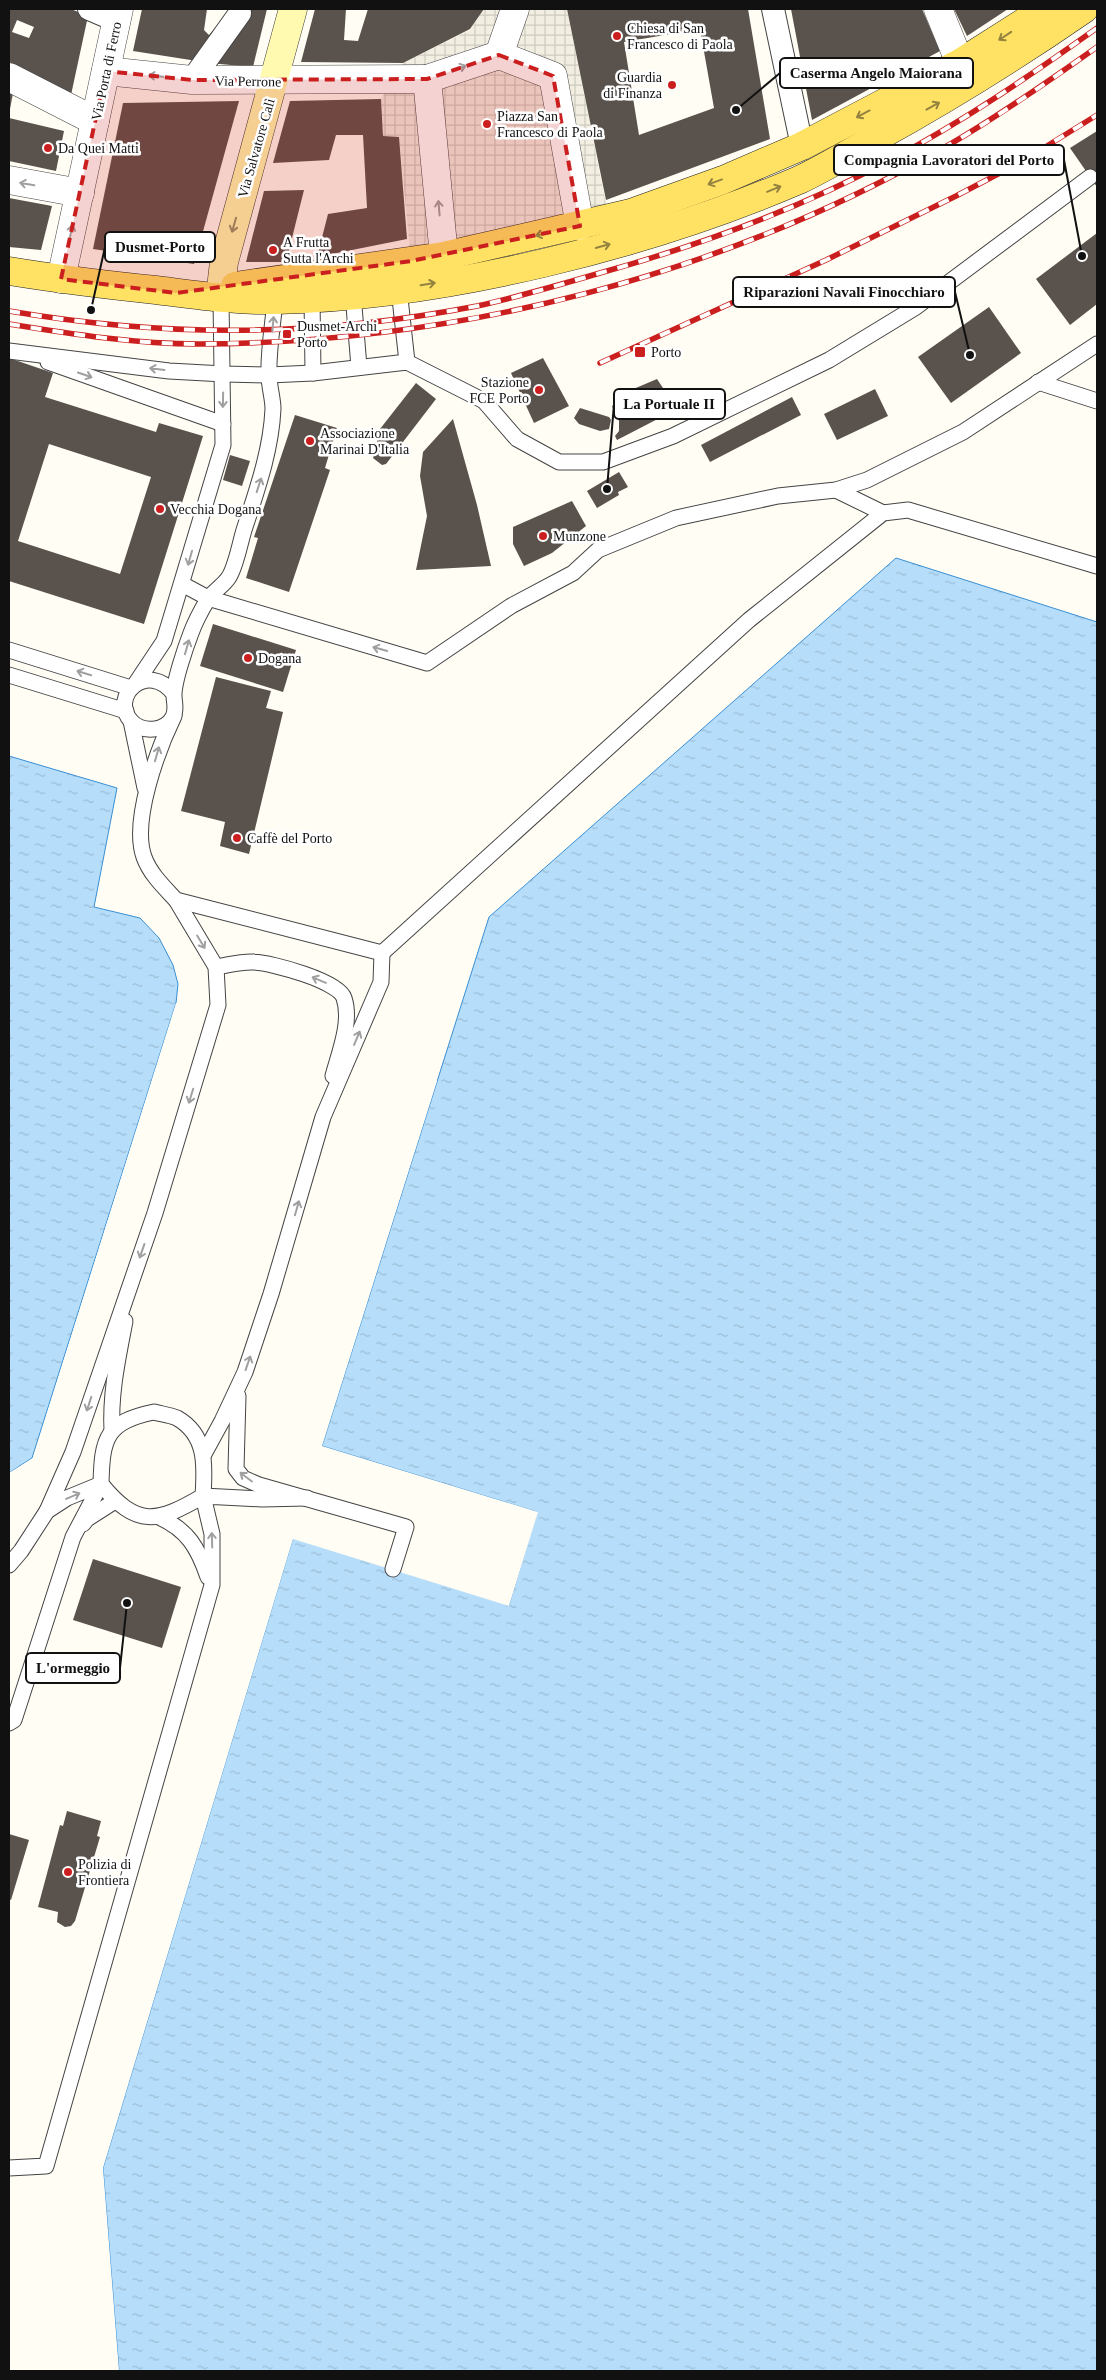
<svg xmlns="http://www.w3.org/2000/svg" width="1106" height="2380" font-family="Georgia,serif">
  <defs>
    <pattern id="plaza-grid" width="8" height="8" patternUnits="userSpaceOnUse" patternTransform="scale(1.25)"><rect width="8" height="8" fill="#f2eee1"/><path d="M0 4h8M4 0v8" fill="none" stroke="#cecbc0"/></pattern>
    <pattern id="water-ripples" width="26" height="14" patternUnits="userSpaceOnUse" patternTransform="scale(1.25)"><rect width="26" height="14" fill="#b6ddfa"/><path d="M2 4q2-2 4 0t4 0M15 11q2-2 4 0t4 0" fill="none" stroke="#9bbdd5"/></pattern>
  </defs>
  <rect width="100%" height="100%" fill="#fffdf4"/>
  <!-- plaza -->
  <path fill="url(#plaza-grid)" d="M484,9h83l42,210 -198,42 -12,-124 -16,-1 -2,-37 22,-36 67,-33z"/>
  <!-- water -->
  <g fill="url(#water-ripples)" stroke="#388fd5">
    <path d="M896,558l201,64v1749h-978l-16,-203 190,-630 216,67 28,-93 -215,-66 167,-529z"/>
    <path d="M9,756l108,32 -23,119 46,11 19,20 14,27 5,19 -2,19 -144,455 -23,15z"/>
  </g>
  <!-- pier -->
  <g fill="#fffdf4">
    <path d="M176,1003h2l-143,456 -26,17v-3l24,-15z"/>
    <path d="M435,1080l2,1 -115,365 216,66 -29,94 -216,-67 -190,629 16,203h-2l-17,-203 191,-631 3,-1 214,66 27,-88 -216,-68z"/>
  </g>
  <!-- building -->
  <g fill="#5a524c" fill-rule="evenodd">
    <path d="M9,9h62l17,7 -17,79 -62,-33zM17,20l17,7 -5,11 -17,-6z"/>
    <path d="M142,9h65l-3,21 5,5 7,-8 7,5 -26,29 -64,-10z"/>
    <path d="M248,9h19l-14,58 -44,-4z"/>
    <path d="M315,9h31l-2,31 14,1 10,-32h116l-14,20 -67,34 -102,-1z"/>
    <path d="M567,9h181l22,130 -164,61zM700,29l14,79 -75,27 -15,-93z"/>
    <path d="M791,9h131l18,42 -128,69z"/>
    <path d="M954,9h54l-41,27z"/>
    <path d="M9,87l5,1 -4,21h-1z"/>
    <path d="M381,99l2,37 16,1 8,102 -90,18 11,-43 39,-6 -4,-73h-27l-7,25 -56,3 17,-62z"/>
    <path d="M239,101l-45,163 -101,-15 30,-146z"/>
    <path d="M9,118l55,13 -8,40 -47,-10z"/>
    <path d="M1097,131v56l-27,-39z"/>
    <path d="M304,190l-18,72h-40l18,-71z"/>
    <path d="M9,198l43,8 -11,44 -32,-3z"/>
    <path d="M1097,233v71l-27,21 -34,-46z"/>
    <path d="M989,307l32,46 -70,50 -33,-46z"/>
    <path d="M9,358l44,15 -8,24 111,35 3,-9 44,13 -59,188 -135,-43zM49,444l102,33 -31,97 -102,-33z"/>
    <path d="M543,358l26,48 -35,17 -23,-50z"/>
    <path d="M657,379l20,30 -60,31 -2,-4 4,-5v-10l-7,-15 21,-12 -2,-4z"/>
    <path d="M416,383l20,16 -50,65 -4,1 -9,-7 7,-29z"/>
    <path d="M875,389l13,27 -51,24 -13,-26z"/>
    <path d="M792,397l9,18 -91,47 -9,-17z"/>
    <path d="M580,408l29,9 2,3 -2,9 -9,2 -21,-7 -5,-6z"/>
    <path d="M295,415l42,13 -12,40 5,2 -41,122 -43,-14 12,-40 -4,-1z"/>
    <path d="M453,419l24,86 14,61 -75,4 11,-54 -7,-40 3,-24z"/>
    <path d="M230,455l20,6 -8,25 -19,-6z"/>
    <path d="M619,472l9,15 -10,5 1,3 -22,13 -10,-17z"/>
    <path d="M572,501l14,25 -34,27 -28,13 -11,-22v-17z"/>
    <path d="M213,624l83,26 -13,42 -83,-26z"/>
    <path d="M216,677l55,14 -5,17 17,4 -34,142 -29,-8 5,-24 -44,-11z"/>
    <path d="M93,1559l88,28 -19,61 -89,-28z"/>
    <path d="M67,1811l34,10 -4,15 3,1 -25,84 -4,5 -6,1 -8,-5 1,-10 -20,-5 22,-82 3,1z"/>
    <path d="M9,1834l20,6 -18,60 -2,-1z"/>
  </g>
  <g fill="none" stroke-linecap="round" stroke-linejoin="round">
    <!-- service casing -->
    <g stroke="#444" stroke-width="17">
      <g id="service">
        <path d="M399,289l8,73"/>
        <path d="M353,294l6,73"/>
        <path d="M312,298l1,75"/>
        <path d="M9,351l160,20 55,3 45,1 44,-2 94,-11 77,39 33,38 42,23h44l70,-26 156,-76 87,-53 174,-130"/>
        <path d="M48,362l175,62"/>
        <path d="M1038,382l59,19"/>
        <path d="M836,490l47,23"/>
        <path d="M182,584l26,14 219,65 84,-57 62,-33 25,-23 78,-32 102,-22 58,-6 31,-10 96,-48 134,-88"/>
        <path d="M9,650l122,38"/>
        <path d="M9,675l117,36"/>
        <path d="M136,683l28,-42 59,-196 -2,-146"/>
        <path d="M174,694c-26,-34 -65,2 -43,27 11,12 34,11 42,-4 4,-8 1,-14 1,-22 0,-14 12,-49 17,-62 4,-11 11,-24 17,-34 6,-8 16,-14 21,-22 7,-11 11,-34 15,-47 13,-40 27,-79 29,-121 0,-11 -4,-22 -4,-34 -1,-24 4,-50 6,-75"/>
        <path d="M174,716c-16,33 -43,105 -30,141 6,17 20,30 32,43l206,53 367,-333 134,-107 25,-3 189,56"/>
        <path d="M131,721l14,67"/>
        <path d="M216,967c13,-2 26,-6 38,-5 18,1 85,19 90,36 8,24 -5,55 -11,78"/>
        <path d="M238,1396l-2,73 7,9 16,7 147,42 -13,42"/>
        <path d="M154,1412c7,2 16,3 23,6 30,17 28,48 26,78 -46,27 -66,32 -102,-12 1,-46 5,-62 53,-72z"/>
        <path d="M112,1431c-2,-38 6,-73 13,-110"/>
        <path d="M204,1454l18,-33 23,-49 26,-78 52,-177 58,-135 1,-29"/>
        <path d="M47,1511l20,-13 34,-14"/>
        <path d="M159,1517c29,13 39,31 49,60"/>
        <path d="M83,1524l4,-5 28,-18"/>
        <path d="M9,1565l12,-14 26,-40 26,-59 82,-239 63,-208 -2,-38 -40,-67"/>
        <path d="M9,1723l5,-3 59,-183 28,-53"/>
        <path d="M9,2168l37,-2 166,-581v-51l-9,-38 59,3 45,-1"/>
      </g>
    </g>
    <!-- pedestrian casing -->
    <g stroke="#444" stroke-width="24">
      <g id="pedestrian">
        <path d="M89,9l28,12"/>
        <path d="M773,9l29,137"/>
        <path d="M192,80l48,-67"/>
      </g>
    </g>
    <!-- minor casing -->
    <g stroke="#444" stroke-width="29">
      <g id="minor">
        <path d="M938,9l22,54"/>
        <path d="M499,55l16,-46"/>
        <path d="M106,71l86,9 235,-1"/>
        <path d="M9,77l86,44"/>
        <path d="M9,180l71,13"/>
        <path d="M444,256l-17,-177 72,-24 54,21 27,150"/>
        <path d="M61,279l58,-270"/>
      </g>
    </g>
    <!-- secondary casing -->
    <g stroke="#333" stroke-width="29">
      <path id="secondary" d="M221,288l3,-26 69,-253"/>
    </g>
    <!-- primary casing -->
    <g stroke="#222" stroke-width="29">
      <g id="primary">
        <path d="M9,271c49,8 98,14 147,19 41,5 80,11 120,10 168,-4 369,-54 523,-120 26,-12 51,-28 75,-41 73,-40 142,-83 210,-130"/>
        <path d="M235,286l209,-30 187,-43 92,-33 79,-34 158,-83 85,-54"/>
      </g>
    </g>
    <!-- service -->
    <use href="#service" stroke="#fff" stroke-width="15"/>
    <!-- pedestrian -->
    <use href="#pedestrian" stroke="#fff" stroke-width="22"/>
    <!-- minor -->
    <use href="#minor" stroke="#fff" stroke-width="28"/>
    <!-- secondary -->
    <use href="#secondary" stroke="#fffaaf" stroke-width="28"/>
    <!-- primary -->
    <use href="#primary" stroke="#ffe164" stroke-width="28"/>
    <!-- rail casing -->
    <g stroke="#cb1f1f" stroke-width="5.5">
      <g id="rail">
        <path d="M9,311c160,27 308,26 468,-5 41,-9 82,-21 123,-33 101,-28 199,-64 292,-114 72,-38 139,-84 205,-131"/>
        <path d="M9,324c62,10 127,20 190,20 259,-1 523,-68 748,-198 52,-30 102,-65 150,-99"/>
        <path d="M600,363l226,-103 130,-64 65,-34 76,-47"/>
      </g>
    </g>
    <!-- rail -->
    <use href="#rail" stroke="#fff" stroke-width="4" stroke-dasharray="11" stroke-linecap="butt"/>
  </g>
  <!-- one-way arrows -->
  <defs><path id="oneway-shaft" d="M-6 0H5M1.5-3L5.5 0L1.5 3" fill="none" stroke-width="1.6" stroke-linecap="round" stroke-linejoin="round" transform="scale(1.25)"/></defs>
  <g stroke="#94833f">
    <use href="#oneway-shaft" transform="translate(1005 36) rotate(146)"/>
    <use href="#oneway-shaft" transform="translate(933 106) rotate(-29)"/>
    <use href="#oneway-shaft" transform="translate(863 114) rotate(152)"/>
    <use href="#oneway-shaft" transform="translate(715 182) rotate(160)"/>
    <use href="#oneway-shaft" transform="translate(774 189) rotate(-22)"/>
    <use href="#oneway-shaft" transform="translate(543 234) rotate(167)"/>
    <use href="#oneway-shaft" transform="translate(603 246) rotate(-16)"/>
    <use href="#oneway-shaft" transform="translate(428 284) rotate(-9)"/>
  </g>
  <g stroke="#a0a0a0">
    <use href="#oneway-shaft" transform="translate(459 68) rotate(-19)"/>
    <use href="#oneway-shaft" transform="translate(156 76) rotate(-174)"/>
    <use href="#oneway-shaft" transform="translate(27 184) rotate(-170)"/>
    <use href="#oneway-shaft" transform="translate(439 208) rotate(-95)"/>
    <use href="#oneway-shaft" transform="translate(71 232) rotate(-78)"/>
    <use href="#oneway-shaft" transform="translate(273 324) rotate(-85)"/>
    <use href="#oneway-shaft" transform="translate(157 369) rotate(-173)"/>
    <use href="#oneway-shaft" transform="translate(85 375) rotate(19)"/>
    <use href="#oneway-shaft" transform="translate(223 400) rotate(91)"/>
    <use href="#oneway-shaft" transform="translate(259 485) rotate(-72)"/>
    <use href="#oneway-shaft" transform="translate(190 558) rotate(106)"/>
    <use href="#oneway-shaft" transform="translate(187 647) rotate(-74)"/>
    <use href="#oneway-shaft" transform="translate(380 649) rotate(-164)"/>
    <use href="#oneway-shaft" transform="translate(84 673) rotate(-163)"/>
    <use href="#oneway-shaft" transform="translate(157 754) rotate(-74)"/>
    <use href="#oneway-shaft" transform="translate(201 942) rotate(59)"/>
    <use href="#oneway-shaft" transform="translate(319 980) rotate(-157)"/>
    <use href="#oneway-shaft" transform="translate(357 1038) rotate(-67)"/>
    <use href="#oneway-shaft" transform="translate(191 1096) rotate(107)"/>
    <use href="#oneway-shaft" transform="translate(297 1208) rotate(-74)"/>
    <use href="#oneway-shaft" transform="translate(142 1251) rotate(109)"/>
    <use href="#oneway-shaft" transform="translate(248 1363) rotate(-71)"/>
    <use href="#oneway-shaft" transform="translate(89 1404) rotate(108)"/>
    <use href="#oneway-shaft" transform="translate(246 1477) rotate(-143)"/>
    <use href="#oneway-shaft" transform="translate(73 1496) rotate(-23)"/>
    <use href="#oneway-shaft" transform="translate(212 1540) rotate(-92)"/>
  </g>
  <use stroke="#949168" href="#oneway-shaft" transform="translate(234 225) rotate(106)"/>
  <!-- marked area -->
  <path fill="#cb1f1f" fill-opacity="0.2" stroke="#cb1f1f" stroke-width="4" stroke-dasharray="10 6" stroke-linejoin="round" d="M499,55l54,21 27,150 -169,35 -235,32 -115,-14 45,-208 86,9 235,-1z"/>
  <!-- markers -->
  <g fill="#cb1f1f" stroke="#fff" stroke-width="2">
    <circle cx="617" cy="36" r="5"/>
    <circle cx="672" cy="85" r="5"/>
    <circle cx="487" cy="124" r="5"/>
    <circle cx="48" cy="148" r="5"/>
    <circle cx="273" cy="250" r="5"/>
    <rect x="282" y="329" width="10" height="10" rx="2.5"/>
    <rect x="634" y="346" width="12" height="12" rx="2.5"/>
    <circle cx="539" cy="390" r="5"/>
    <circle cx="310" cy="441" r="5"/>
    <circle cx="160" cy="509" r="5"/>
    <circle cx="543" cy="536" r="5"/>
    <circle cx="248" cy="658" r="5"/>
    <circle cx="237" cy="838" r="5"/>
    <circle cx="68" cy="1872" r="5"/>
  </g>
  <g text-anchor="middle" stroke-width="5" stroke-linejoin="round" paint-order="stroke">
    <!-- poi labels -->
    <g font-size="14" fill="#111" stroke="#fff" text-anchor="start">
      <text x="627" y="33">Chiesa di San<tspan x="627" dy="16">Francesco di Paola</tspan></text>
      <text x="662" y="82" text-anchor="end">Guardia<tspan x="662" dy="16">di Finanza</tspan></text>
      <text x="497" y="121">Piazza San<tspan x="497" dy="16">Francesco di Paola</tspan></text>
      <text x="58" y="153">Da Quei Matti</text>
      <text x="283" y="247">A Frutta<tspan x="283" dy="16">Sutta l'Archi</tspan></text>
      <text x="297" y="331">Dusmet-Archi<tspan x="297" dy="16">Porto</tspan></text>
      <text x="651" y="357">Porto</text>
      <text x="529" y="387" text-anchor="end">Stazione<tspan x="529" dy="16">FCE Porto</tspan></text>
      <text x="320" y="438">Associazione<tspan x="320" dy="16">Marinai D'Italia</tspan></text>
      <text x="170" y="514">Vecchia Dogana</text>
      <text x="553" y="541">Munzone</text>
      <text x="258" y="663">Dogana</text>
      <text x="247" y="843">Caffè del Porto</text>
      <text x="78" y="1869">Polizia di<tspan x="78" dy="16">Frontiera</tspan></text>
    </g>
    <!-- street labels -->
    <g font-size="14" fill="#111" stroke="#fff">
      <text transform="translate(106 71) rotate(-78)" y="5">Via Porta di Ferro</text>
      <text transform="translate(248 81) rotate(1)" y="5">Via Perrone</text>
      <text transform="translate(256 148) rotate(-74)" y="5">Via Salvatore Calì</text>
    </g>
  </g>
  <!-- callouts -->
  <path fill="none" stroke="#111" stroke-width="2" d="M736 110L780 73M1082 256L1064 160M91 310L105 247M970 355L955 292M607 489L614 404M127 1603L120 1668"/>
  <g fill="#111" stroke="#fff" stroke-width="2">
    <circle cx="736" cy="110" r="5"/>
    <circle cx="1082" cy="256" r="5"/>
    <circle cx="91" cy="310" r="5"/>
    <circle cx="970" cy="355" r="5"/>
    <circle cx="607" cy="489" r="5"/>
    <circle cx="127" cy="1603" r="5"/>
  </g>
  <g fill="#fff" stroke="#111" stroke-width="2">
    <rect x="780" y="58" width="193" height="30" rx="5"/>
    <rect x="834" y="145" width="230" height="30" rx="5"/>
    <rect x="105" y="232" width="110" height="30" rx="5"/>
    <rect x="733" y="277" width="222" height="30" rx="5"/>
    <rect x="614" y="389" width="111" height="30" rx="5"/>
    <rect x="26" y="1653" width="94" height="30" rx="5"/>
  </g>
  <g font-size="15" text-anchor="middle" font-weight="bold" fill="#111">
    <text x="876" y="78">Caserma Angelo Maiorana</text>
    <text x="949" y="165">Compagnia Lavoratori del Porto</text>
    <text x="160" y="252">Dusmet-Porto</text>
    <text x="844" y="297">Riparazioni Navali Finocchiaro</text>
    <text x="669" y="409">La Portuale II</text>
    <text x="73" y="1673">L'ormeggio</text>
  </g>
  <!-- border -->
  <rect width="1106" height="2380" fill="none" stroke="#111111" stroke-width="20"/>
</svg>
